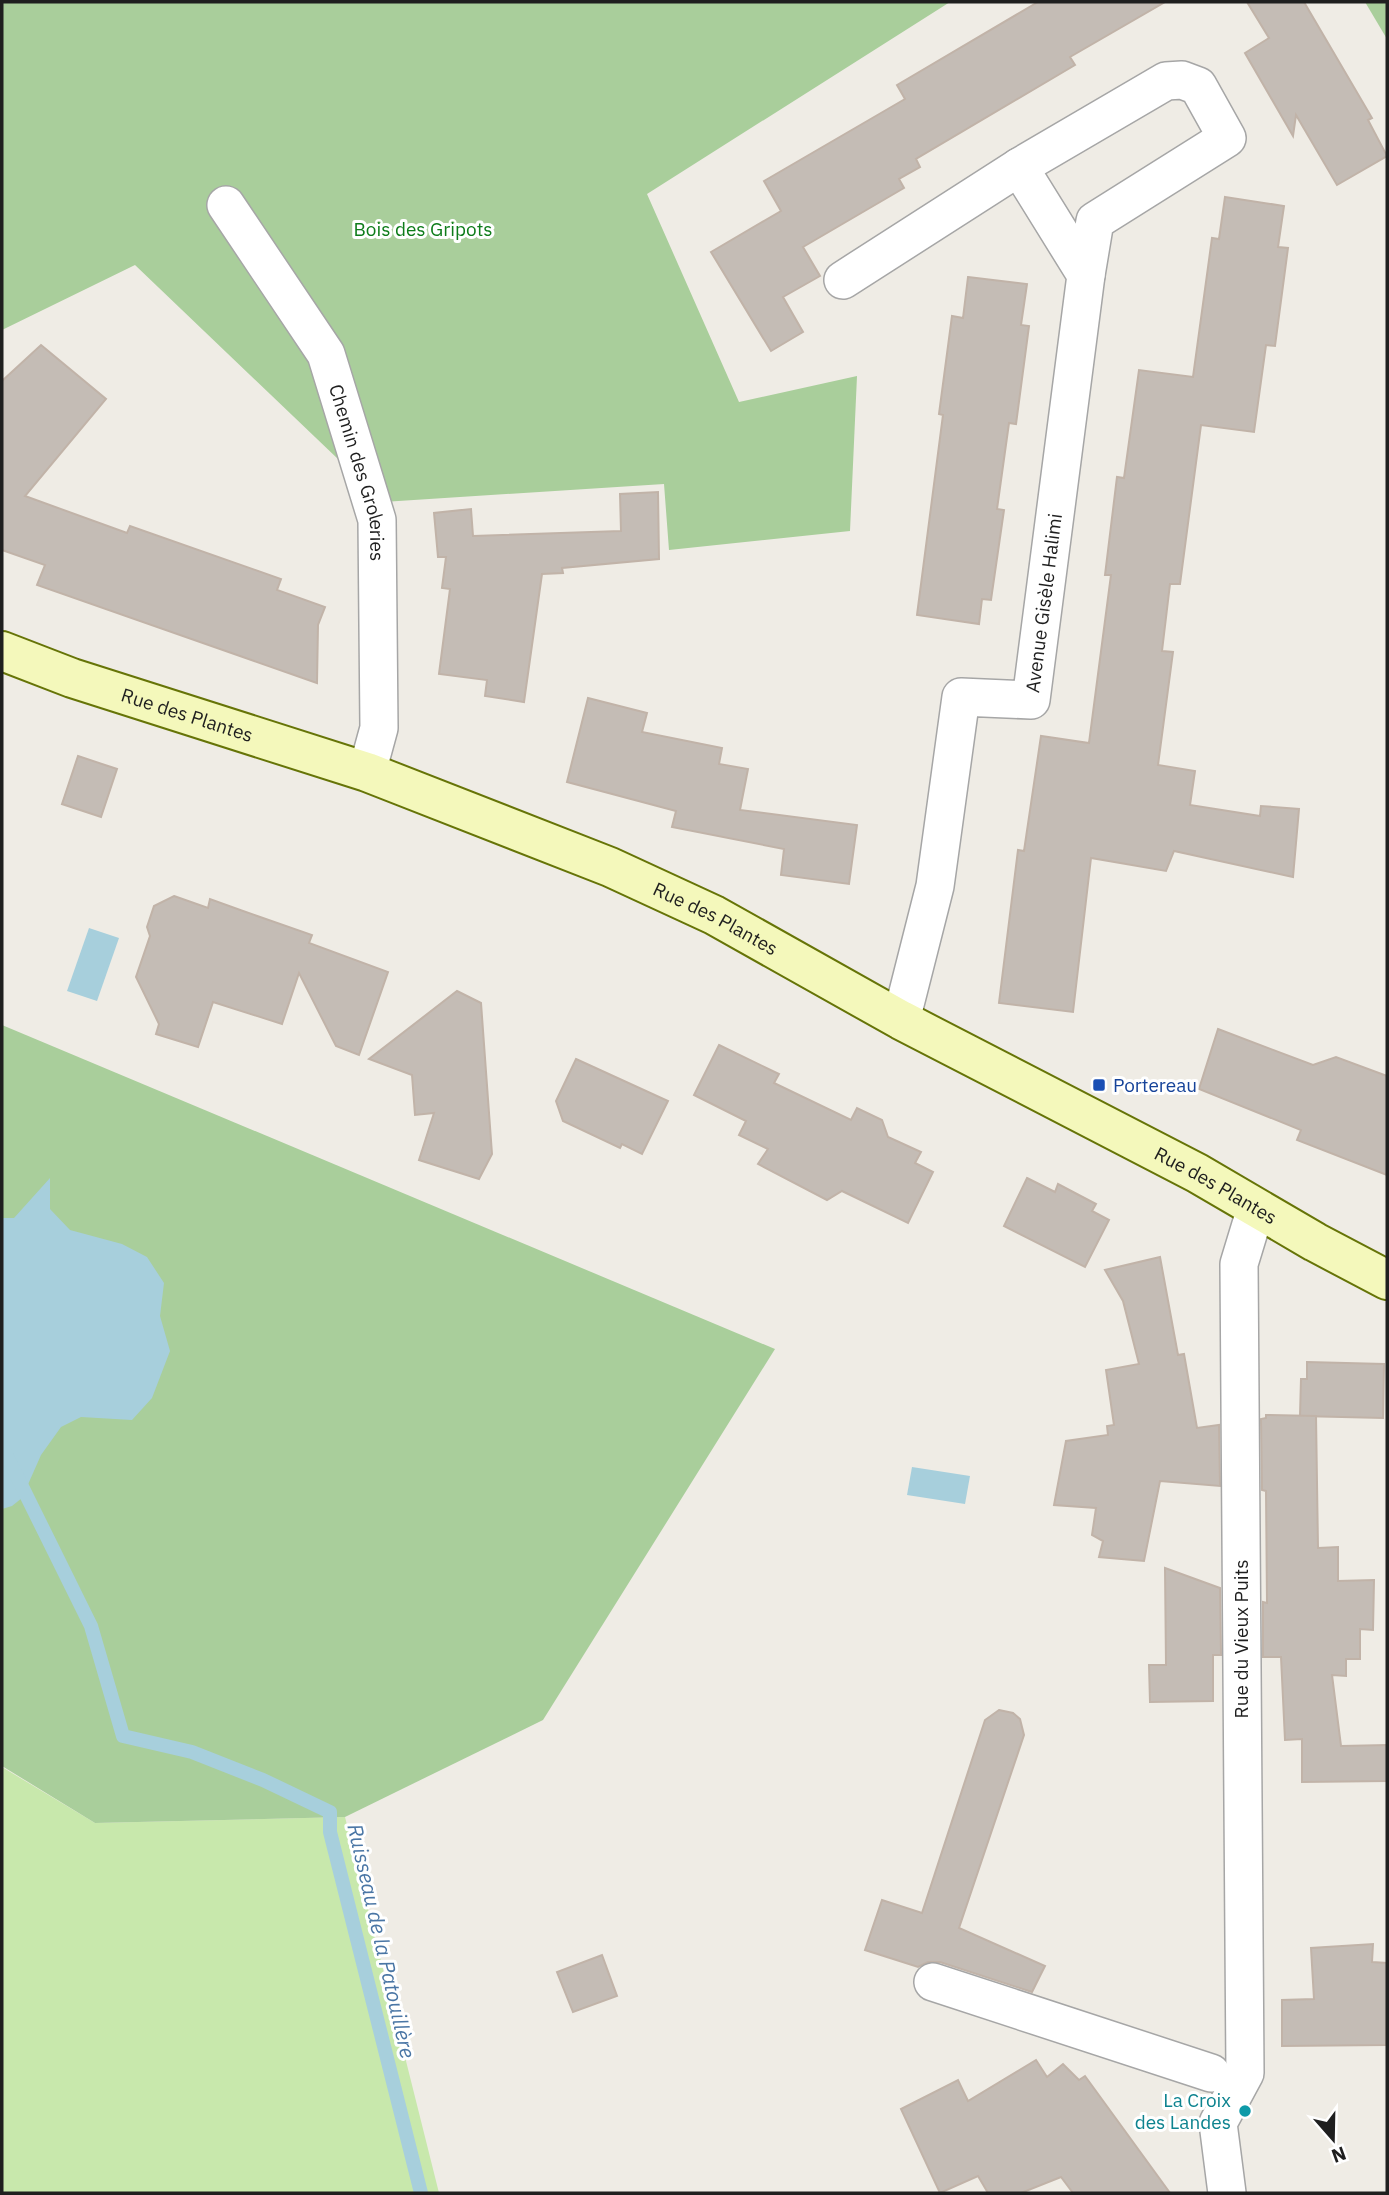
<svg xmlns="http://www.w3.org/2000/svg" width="1389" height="2195" font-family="'IBM Plex Sans',sans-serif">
  <rect width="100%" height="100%" fill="#efece5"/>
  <!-- grass -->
  <path fill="#c8e8ac" d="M2,1767l93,56 250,-6 94,376h-437z"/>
  <!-- forest -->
  <g fill="#a9ce9b">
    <path d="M2,2h948l-303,192 92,208 118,-26 -7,155 -181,19 -5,-66 -281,18 -248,-237 -133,65z"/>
    <path d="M1365,2h22v37z"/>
    <path d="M2,1025l773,324 -232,371 -198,97 -250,6 -93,-57z"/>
  </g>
  <!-- water -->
  <g fill="#a7cfdc">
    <path d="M89,928l30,10 -22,63 -30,-10z"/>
    <path d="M50,1178v31l20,21 52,14 25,13 17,26 -4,33 10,35 -18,47 -20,22 -51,-3 -20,10 -20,28 -19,43 -10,8 -10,3v-291h12z"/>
    <path d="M912,1467l58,9 -5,28 -58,-9z"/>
  </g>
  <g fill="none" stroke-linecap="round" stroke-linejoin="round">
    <!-- stream -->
    <path stroke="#a7cfdc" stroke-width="14" d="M2,1446l89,180 32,110 69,16 71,28 67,32v20l91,361"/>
  </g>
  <!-- building -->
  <g fill="#c4bcb5" stroke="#c1b3a8" stroke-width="2">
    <path d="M1038,2h127l-95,55 5,8 -159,94 4,8 -21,12 5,9 -101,59 17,29 -37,21 20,35 -32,19 -60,-99 70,-41 -17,-30 141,-82 -8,-14z"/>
    <path d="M1247,2h57l68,116 -4,2 19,36 -50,29 -41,-70 -3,21 -48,-83 24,-15z"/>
    <path d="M1225,197l59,9 -6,41 10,1 -13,98 -9,-1 -12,87 -53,-7 -21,159h-10l-8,67 11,1 -15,113 37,6 -5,34 70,11 1,-10 38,3 -6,68 -119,-26 -8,20 -75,-13 -18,154 -74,-9 19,-153 6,1 17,-115 48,7 22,-168h-6l12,-98 7,1 15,-108 54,7 19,-139 7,1z"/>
    <path d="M968,277l59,7 -6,41 8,1 -13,98 -7,-1 -12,86 7,1 -13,90 -9,-1 -3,25 -62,-9 26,-200 -4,-1 13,-98 11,2z"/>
    <path d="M41,345l65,54 -81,97 102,37 3,-7 151,53 -4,11 48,17 -7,18 -1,58 -280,-98 8,-20 -43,-15v-169z"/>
    <path d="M658,492l1,67 -97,9 1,5 -21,1 -18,128 -39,-6 2,-16 -48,-6 11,-85 -8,-1 4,-31h-8l-4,-44 37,-4 2,27 148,-5 -1,-37z"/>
    <path d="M588,698l59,15 -5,19 80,16 -3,16 29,5 -8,41 117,15 -8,59 -68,-9 3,-26 -112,-22 4,-16 -109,-29z"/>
    <path d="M78,756l39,13 -16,48 -39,-13z"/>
    <path d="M174,896l34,12 2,-9 33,12 69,24 -3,8 79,29 -29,83 -23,-9 -37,-73 -17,51 -69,-22 -15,45 -42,-13 3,-10 -23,-47 14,-41 -3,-9 7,-21z"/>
    <path d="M457,991l24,12 11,151 -13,25 -60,-19 15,-47 -19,2 -3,-40 -43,-16z"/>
    <path d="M1218,1029l95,36 23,-8 51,19v99l-90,-35 4,-10 -102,-41z"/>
    <path d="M719,1045l60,29 -5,9 77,37 6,-12 25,12 6,17 33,15 -6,11 18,9 -25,51 -66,-32 -15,9 -69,-36 10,-15 -29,-14 7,-14 -52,-26z"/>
    <path d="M576,1059l92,42 -26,53 -20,-10 -2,4 -57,-27 -7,-20z"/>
    <path d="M1027,1178l28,14 3,-8 17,9 21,11 -4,7 17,9 -24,47 -81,-41z"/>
    <path d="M1160,1257l18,98 6,-1 13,74 22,-3 1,61 -60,-5 -16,80 -45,-4 4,-16 -11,-6 4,-27 -42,-3 12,-64 42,-6 -1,-9 7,-1 -8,-55 33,-6 -16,-63 -18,-31z"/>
    <path d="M1307,1362l77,2 -1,54 -83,-2 1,-37h6z"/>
    <path d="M1266,1415l50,1 2,132 20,-1v34l36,-1 -1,50 -13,-1v30h-14v17l-14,-1 9,71 46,-1v36l-85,1v-43l-17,1 -4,-83h-18v-55l4,1 -1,-112 -4,-1 -1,-71 5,-1z"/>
    <path d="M1165,1568l55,20 1,67h-8v46l-63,1 -1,-37h17z"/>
    <path d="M999,1710l14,3 7,6 4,16 -65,193 86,38 -13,26 -92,-30h-12l-10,5 -53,-17 17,-50 40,13 63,-193z"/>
    <path d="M1373,1944l-1,18 15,1 -1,82 -104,1v-46l32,-1 -3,-51z"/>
    <path d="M602,1955l15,41 -44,16 -16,-40z"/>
    <path d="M1036,2060l11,17 16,-13 16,16 6,-4 85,117h-97l-12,-16 -40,16h-33l-10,-17 -38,17 -39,-84 57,-29 10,21z"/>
  </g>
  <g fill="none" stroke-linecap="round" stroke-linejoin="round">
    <!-- street casing -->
    <g stroke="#a6a6a6" stroke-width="40">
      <g id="street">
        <path id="s1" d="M226,205l100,149 51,166 2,208 -12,44"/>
        <path d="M843,280l176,-113 147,-86 16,-1 16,6 29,52 -132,83 -9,54"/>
        <path id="s2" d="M901,1020l34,-134 26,-189 70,3 55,-425 -67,-108"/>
        <path d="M933,1982l278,91"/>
        <path d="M1227,2193l-9,-70 27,-50 -6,-809 17,-56"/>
      </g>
    </g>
    <!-- secondary casing -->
    <g stroke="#667407" stroke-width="42">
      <g id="secondary">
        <path id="s3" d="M2,651l70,27 295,94 243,95 104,48 187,105 296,153 118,69 72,38"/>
      </g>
    </g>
    <!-- street -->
    <use href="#street" stroke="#fff" stroke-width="37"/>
    <!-- secondary -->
    <use href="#secondary" stroke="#f4f8bb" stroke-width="38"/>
  </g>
  <!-- markers -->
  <rect fill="#1a4fb4" stroke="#fff" stroke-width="2.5" x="1092" y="1078" width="14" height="14" rx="3.5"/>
  <circle fill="#0f9aa8" stroke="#fff" stroke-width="2.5" cx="1245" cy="2111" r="7"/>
  <g text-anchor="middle" stroke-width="6" stroke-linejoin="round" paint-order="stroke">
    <!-- park labels -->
    <g font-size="19" fill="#0e7c1a" stroke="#fff">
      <text x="423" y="236">Bois des Gripots</text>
    </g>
    <!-- street labels -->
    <g font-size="19" fill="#1f1f1f" stroke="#fff">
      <text dy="7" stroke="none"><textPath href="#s1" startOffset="303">Chemin des Groleries</textPath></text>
      <text dy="7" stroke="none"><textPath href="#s2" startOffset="497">Avenue Gisèle Halimi</textPath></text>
      <text dy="7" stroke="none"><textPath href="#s3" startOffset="196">Rue des Plantes</textPath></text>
      <text dy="7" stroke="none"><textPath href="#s3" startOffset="763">Rue des Plantes</textPath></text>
      <text dy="7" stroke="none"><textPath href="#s3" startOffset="1330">Rue des Plantes</textPath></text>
      <text transform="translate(1241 1639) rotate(-90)" y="7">Rue du Vieux Puits</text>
    </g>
    <!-- transit labels -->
    <g font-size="19" fill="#164399" stroke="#fff" text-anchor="start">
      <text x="1113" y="1092">Portereau</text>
    </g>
    <!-- culture labels -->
    <g font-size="19" fill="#0d838f" stroke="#fff" text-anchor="end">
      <text x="1231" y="2107">La Croix<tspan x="1231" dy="22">des Landes</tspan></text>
    </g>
    <!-- water labels -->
    <g font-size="21" font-style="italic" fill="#4a76a5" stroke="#fff">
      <text transform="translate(381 1941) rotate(77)" y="7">Ruisseau de la Patouillère</text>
    </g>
  </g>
  <!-- border -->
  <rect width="1389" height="2195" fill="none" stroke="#1f1f1f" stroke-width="7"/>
  <!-- north arrow -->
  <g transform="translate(1333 2139) rotate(160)" stroke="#ffffff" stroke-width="5" paint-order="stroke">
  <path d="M0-5L12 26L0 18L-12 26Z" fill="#1f1f1f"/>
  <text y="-10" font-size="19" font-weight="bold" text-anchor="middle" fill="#1f1f1f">N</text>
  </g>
</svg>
